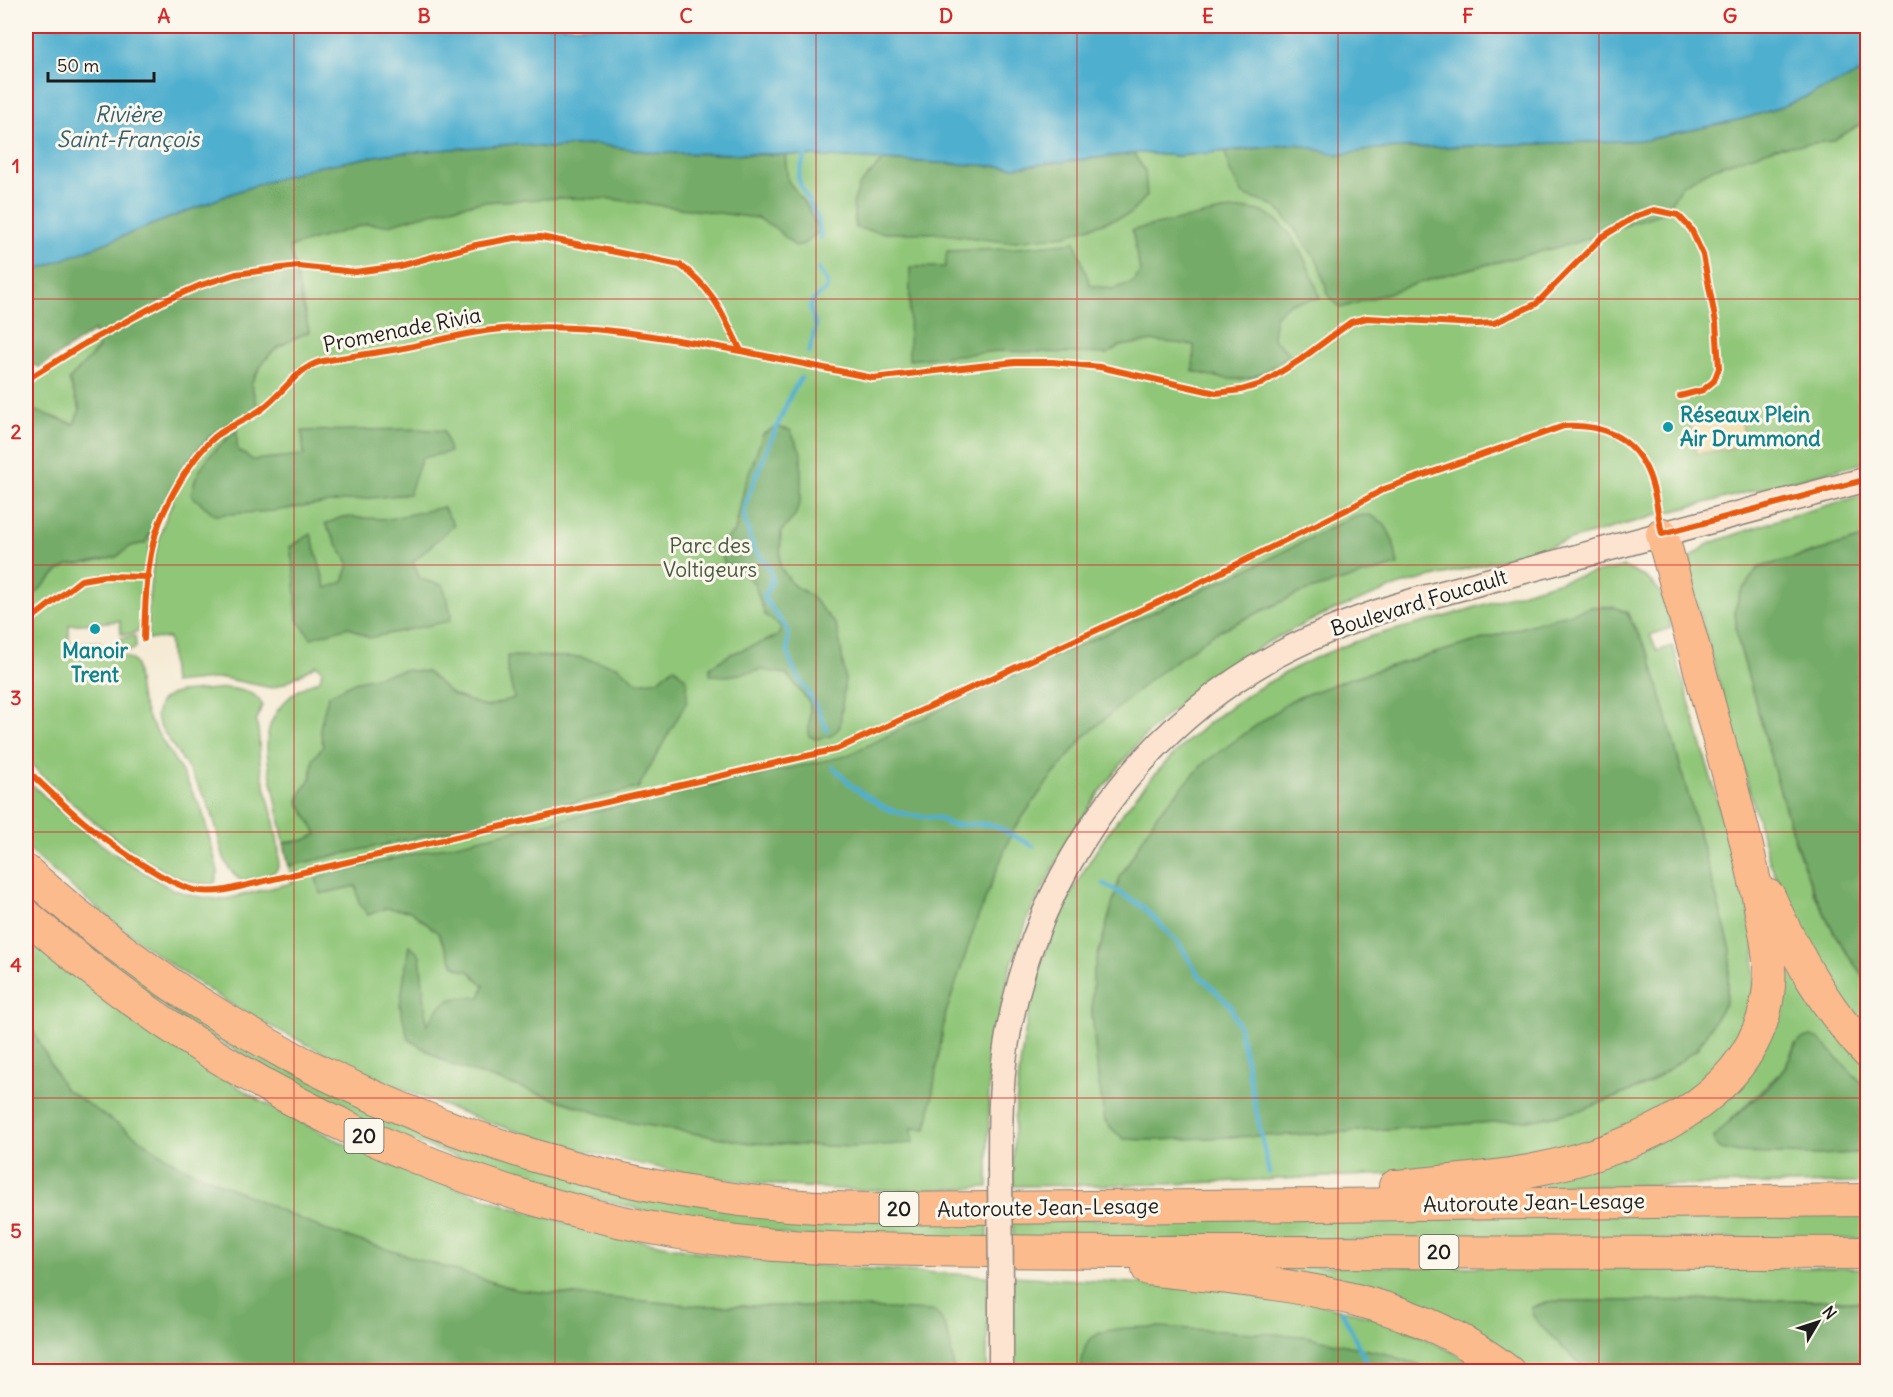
<svg xmlns="http://www.w3.org/2000/svg" width="1893" height="1397" font-family="Delius,sans-serif">
  <rect width="100%" height="100%" fill="#fbf7ec"/>
  <filter id="ink" filterUnits="userSpaceOnUse"><feTurbulence type="fractalNoise" baseFrequency=".0167" numOctaves="2"/><feDisplacementMap in="SourceGraphic" scale="12" xChannelSelector="R" yChannelSelector="G"/><feConvolveMatrix kernelMatrix="1 2 1 2 8 2 1 2 1" color-interpolation-filters="sRGB"/></filter>
  <filter id="wash" filterUnits="userSpaceOnUse"><feTurbulence type="fractalNoise" baseFrequency=".008" numOctaves="4" result="noise"/><feDisplacementMap in="SourceGraphic" scale="24" xChannelSelector="R" yChannelSelector="G"/><feGaussianBlur stdDeviation="1.35" result="paint"/><feColorMatrix in="noise" values="0 0 0 0 0 0 0 0 0 0 0 0 0 0 0 0 0 1.4 0 .05"/><feComposite in="paint" operator="in"/></filter>
  <g filter="url(#wash)">
    <rect width="100%" height="100%" fill="#f5ead4"/>
    <!-- green -->
    <g fill="#90c678" stroke="#56714a" stroke-width="1.5" fill-rule="evenodd">
      <path d="M1867,70v392l-209,53 -165,47 -93,23 -78,30 -54,27 -47,30 -51,40 -33,32 -41,53 -32,50 -35,68 -20,57 -20,100 -1,115c-51,3 -102,5 -153,2 -177,-8 -353,-57 -511,-136 -33,-17 -67,-32 -98,-52 -71,-44 -138,-98 -200,-154v-68l47,44 40,30 58,36 23,7 28,4 70,-17c-5,-27 -11,-55 -16,-82 -3,-18 -10,-39 -9,-58 1,-31 25,-54 53,-63l2,-9 -5,-6 -32,18 -13,5 -49,-10 -50,5 -4,-45 -21,1c-1,-47 4,-94 25,-138l-5,-3c28,-48 38,-64 90,-89l-7,-25c17,-34 24,-37 58,-53l-35,-151 497,-26 168,8 202,-9 38,3 118,-12 445,-25z"/>
      <path d="M97,340l2,8 -30,32 11,29 -6,15 -48,-16v-25z"/>
      <path d="M1867,494v43l-109,31 -18,25 -5,17 2,27 57,202 19,52 21,42 33,48v54l-30,-37 -40,-69 -28,-69 -81,-288 4,-15 16,-13 75,-26z"/>
      <path d="M152,530l-7,49 -3,46c-5,10 -11,9 -21,9l-1,-13 -51,4v18l31,-1 2,7 7,1 22,9 5,6 4,31 8,22 34,54 20,38 16,61 -3,12c-50,11 -155,-90 -189,-124v-156l32,-32 11,-7 19,-1 28,-6 15,-11 14,-3z"/>
      <path d="M1623,567c34,12 43,26 48,61l-21,7 7,16 16,-5 75,260 7,34 -2,71 -25,52 -74,55 -102,35 -136,20 -244,11 -159,2c0,-69 6,-141 24,-207 33,-115 124,-235 227,-294 30,-18 68,-36 102,-47 27,-9 56,-14 84,-23 57,-17 114,-38 173,-48zM1592,607h22l13,5 23,45 81,293 -5,52 -29,47 -49,35 -63,25 -46,10 -228,15 -157,6 -30,-1 -19,-18 -13,-107 1,-41 157,-243 42,-30 59,-22z"/>
      <path d="M135,636l1,11c-8,9 -19,1 -28,-2l14,-1 -1,-6z"/>
      <path d="M228,688c15,3 28,3 34,17l-6,17c5,12 2,28 4,41 3,22 26,89 17,106 -5,9 -26,11 -35,12 -22,-13 -21,-43 -30,-66 -12,-32 -33,-59 -52,-89l-4,-10 4,-14 10,-7 10,-3z"/>
      <path d="M26,887l269,185 488,147 9,2 6,-4h5v6h12l8,-4h165v20l-193,-3 -109,-15 -168,-42 -141,-51 -188,-103 -163,-125z"/>
      <path d="M1773,928l94,137v23l-72,-44 -10,24 -66,63 -5,7 26,15 78,2 49,-3v31l-364,4 221,-92z"/>
      <path d="M26,936l116,91 117,73 111,57 140,50 106,29 116,22 105,9 151,9 -1,95h-961z"/>
      <path d="M1867,1213l1,26 -855,2v-21z"/>
      <path d="M1270,1266l597,2 1,35 -36,-3 -277,1 -18,4 -6,3 56,63 -66,1 -255,-98z"/>
      <path d="M1013,1276l189,11 73,6 117,29 99,49h-57l-47,-17 -304,2 -2,15h-67z"/>
    </g>
    <!-- forest -->
    <g fill="#74ab68" stroke="#486442" stroke-width="1.5">
      <path d="M1867,70v51l-35,20 -57,7 -61,20 -32,17 -17,27 -94,32 -130,32 -100,32 -12,-11 -11,-35 -26,-37 -17,-19 -32,-11 -13,-23 -5,-20 72,-8 41,11 38,-6 270,-9 96,-21 40,-12z"/>
      <path d="M516,144l35,4 45,-4 60,9 129,2 3,26 19,25 12,25 -15,13 -9,2 -21,-19 -17,-9 -147,-19 -49,-1 -79,4 -37,7 -56,16 -22,-1 -77,23 19,85c-34,15 -41,18 -58,52l7,25c-18,9 -37,17 -52,31 -28,27 -43,69 -61,103l-14,3 -15,11 -28,6 -19,2 -11,6 -32,32v-195l48,16 6,-15 -11,-29 30,-32 -5,-17 -54,36 -14,-3v-90l215,-84 70,-22 76,-14z"/>
      <path d="M1134,154l11,17 2,25 -17,18 -64,21 -59,7 -71,-9h-50l-30,-5 -3,-24 6,-18 24,-26 131,7z"/>
      <path d="M1249,209c9,2 18,3 26,10 21,16 37,54 45,79l-29,5 -16,13 -2,23 17,15c-10,7 -21,16 -32,21 -21,9 -45,2 -65,-4l1,-26 -40,-4 -34,5 -13,8 -108,-3 -90,9 1,-93h35l2,-16 60,-2 68,-7 15,43 22,4 22,-7 6,-11 -8,-41 90,-19z"/>
      <path d="M776,427l14,3 11,22v46l-6,18 -14,16 -1,35 13,18 17,10 26,30 5,23 4,30 -5,49 -9,9 -15,3 -7,-3 1,-33 -24,-29 -24,-4 -34,6 -18,-1v-8l21,-13 47,-18 3,-9 -16,-12 -11,-32 -12,-11 -17,-8 -6,-14 3,-7 13,-12 10,-47 18,-50z"/>
      <path d="M417,429l27,2 6,21 -28,6 -13,36 -66,7 -70,10 -58,4 -24,-20c5,-30 24,-46 46,-65v19l16,11 51,-5 -2,-24z"/>
      <path d="M443,507l11,18 -41,37 7,17 23,6 8,28 -1,8 -81,17 -20,-11 -38,11 -14,-19 -2,-40 -5,-32 21,-13 15,54 17,-6 6,-18 -24,-40 17,-7 47,2z"/>
      <path d="M1370,515l14,8 9,17 5,25 -98,28 -87,41 -61,44 -68,59 -38,47 -34,48 -35,88 -32,96 -18,113 -15,-1 1,15 -60,4 -103,-4 -128,-22 -173,-57 -41,-25 -8,-34 9,-60 11,10 7,70c16,-27 22,-28 53,-28l4,-11 -15,-15 -7,-1 -8,-5 -16,-32 -28,-22 -24,-3 -18,7 -9,-12 -3,-17 -36,8 -4,-17 333,-78 197,-43 128,-63 285,-129 95,-48z"/>
      <path d="M1867,537h1l-1,444c-49,-60 -71,-134 -92,-207 -12,-46 -25,-92 -38,-137l-2,-27 5,-17 18,-25z"/>
      <path d="M1592,607h22l13,6 23,44 81,293 -5,52 -29,47 -49,35 -63,25 -46,10 -228,15 -157,6 -30,-1 -12,-10 -7,-8 -7,-43 -6,-64 1,-41 27,-96 36,-61 48,-53 88,-63 59,-22z"/>
      <path d="M507,656l71,1 39,9 21,17 20,-3 16,-13 13,13v21l-49,87 -349,78 -5,-23 21,-3 12,-6 -19,-33 4,-10 9,-13 2,-19 10,-13 -3,-18 8,-32 26,-14 50,-12 23,2 26,23 34,12 27,-9 -7,-31z"/>
      <path d="M26,1021l8,12 30,55 113,76 148,66 193,60 183,16h113l121,5c16,17 16,38 19,60h-928z"/>
      <path d="M1813,1036l8,5 46,47v64l-49,3 -78,-2 -20,-4 -5,-5 -1,-6 5,-7c19,-18 50,-41 65,-62 10,-14 9,-32 29,-33z"/>
      <path d="M1832,1300l35,3v68h-280l-49,-48 -6,-9 -1,-6 24,-7z"/>
      <path d="M1159,1327l145,9 83,18 47,17h-353c1,-8 1,-20 6,-27 10,-19 52,-16 72,-17z"/>
    </g>
    <!-- sand -->
    <path fill="#eeda9e" stroke="#857b5d" stroke-width="1.5" d="M1709,411l2,9 26,-7 11,32 -51,9 -8,-35 12,-1z"/>
    <!-- water -->
    <path fill="#50afcf" stroke="#366676" stroke-width="1.5" d="M26,26h1841l1,44 -86,37 -40,12 -96,21 -270,9 -38,6 -41,-11 -118,12 -39,-3 -126,14 -243,-13 -115,-1 -60,-9 -45,4 -35,-4 -129,10 -76,14 -70,22 -215,84z"/>
    <g fill="none" stroke-linecap="round" stroke-linejoin="round">
      <!-- stream -->
      <g stroke="#50afcf" stroke-width="4.5">
        <path d="M805,156l-7,20 3,10 17,33 3,19"/>
        <path d="M809,353l7,-27 -6,-19 3,-7 13,-10 1,-7 -9,-15"/>
        <path d="M801,378l-10,16 -25,58 -19,47 -3,17 9,32 16,19 3,13 -8,18 25,34c-7,27 11,47 24,69 5,9 10,19 14,29"/>
        <path d="M833,767l20,20 32,21 23,7 31,3 12,7 35,-1 9,2 38,20"/>
        <path d="M1104,884l15,8 24,15 36,37 20,31 31,30 9,22 30,146"/>
        <path d="M1342,1311l29,61"/>
      </g>
    </g>
  </g>
  <g filter="url(#ink)">
    <g fill="none" stroke-linecap="round" stroke-linejoin="round">
      <!-- secondary casing -->
      <g stroke="#888378" stroke-width="27">
        <g id="secondary">
          <path d="M1000,1169c0,-41 0,-81 6,-122 25,-163 126,-313 271,-392 45,-24 91,-41 139,-55l452,-121"/>
          <path d="M1001,1291v81"/>
        </g>
      </g>
      <!-- highway casing -->
      <g stroke="#888378" stroke-width="34">
        <g id="highway">
          <path d="M26,871c61,54 125,103 194,145 191,117 428,191 653,193l995,-9"/>
          <path d="M1769,896c26,57 55,111 99,157"/>
          <path d="M26,915c197,174 448,295 710,326 64,8 129,8 193,9 94,2 187,2 281,2 219,0 438,0 658,1"/>
          <path d="M1395,1186c44,-4 90,-7 134,-15 98,-19 230,-69 240,-185 2,-25 -3,-50 -8,-74 -7,-38 -16,-75 -26,-113 -24,-88 -48,-177 -73,-265"/>
          <path d="M1148,1269c126,15 258,21 361,103"/>
        </g>
      </g>
      <!-- secondary -->
      <use href="#secondary" stroke="#fde4d1" stroke-width="24"/>
      <!-- highway -->
      <use href="#highway" stroke="#fbbb8d" stroke-width="32"/>
      <!-- secondary-bridge casing -->
      <g stroke="#888378" stroke-width="27" stroke-linecap="butt">
        <path id="secondary-bridge" d="M1000,1169l1,122"/>
      </g>
      <!-- secondary-bridge -->
      <use href="#secondary-bridge" stroke="#fde4d1" stroke-width="24"/>
      <!-- cycleway casing -->
      <g stroke="#fbf7ec" stroke-width="10">
        <g id="cycleway">
          <path d="M26,380l58,-36 80,-43 37,-16 35,-11 62,-8 57,6 44,-6 77,-21 38,-7 27,-1 139,28c34,24 43,50 61,86l132,27 142,-16h38l47,5 116,26 25,-3 20,-6 39,-24 51,-38 16,-4 110,6 17,-1 42,-19 66,-67 34,-21 18,-6 24,5 13,14 12,26 13,68 3,45 -5,13 -11,9 -23,6"/>
          <path d="M26,623l55,-43 24,-4 44,1"/>
          <path d="M144,639c1,-31 2,-64 9,-95 7,-33 39,-91 67,-111 14,-9 30,-15 43,-25 18,-13 31,-35 51,-44 9,-4 18,-4 27,-6 20,-3 39,-6 58,-9 32,-6 62,-16 94,-19 85,-9 164,6 248,21"/>
          <path d="M26,769c38,37 76,72 122,99 13,8 27,16 42,21 12,4 24,3 36,1l611,-141 354,-162 157,-78 36,-20 180,-63c38,-2 70,11 85,49 7,18 9,40 13,59l206,-55"/>
        </g>
      </g>
      <!-- cycleway -->
      <use href="#cycleway" stroke="#e8590c" stroke-width="6"/>
    </g>
  </g>
  <!-- grid -->
  <path fill="none" stroke="#d62828" stroke-width="1.5" stroke-opacity="0.55" d="M294,26v1346M555,26v1346M816,26v1346M1077,26v1346M1338,26v1346M1599,26v1346M26,299h1842M26,565h1842M26,832h1842M26,1098h1842"/>
  <!-- markers -->
  <g fill="#0f9aa8" stroke="#fbf7ec" stroke-width="2">
    <circle cx="1668" cy="427" r="6"/>
    <circle cx="95" cy="629" r="6"/>
  </g>
  <g text-anchor="middle" stroke-width="6" stroke-linejoin="round" paint-order="stroke">
    <!-- shield labels -->
    <g fill="#fbf7ec" stroke="#5f5e5a" stroke-width="1.5">
      <rect x="344.5" y="1119" width="39" height="34" rx="4.5"/>
      <rect x="879.5" y="1192" width="39" height="34" rx="4.5"/>
      <rect x="1419.5" y="1235" width="39" height="34" rx="4.5"/>
    </g>
    <g font-size="20" font-weight="bold" fill="#1c1c1c">
      <text x="364" y="1143">20</text>
      <text x="899" y="1216">20</text>
      <text x="1439" y="1259">20</text>
    </g>
    <!-- street labels -->
    <g font-size="21" fill="#1c1c1c" stroke="#fbf7ec">
      <text transform="translate(402 330) rotate(-11)" y="7">Promenade Rivia</text>
      <text transform="translate(1419 603) rotate(-17)" y="7">Boulevard Foucault</text>
      <text transform="translate(1534 1203) rotate(-1)" y="7">Autoroute Jean-Lesage</text>
      <text transform="translate(1048 1208) rotate(-1)" y="7">Autoroute Jean-Lesage</text>
    </g>
    <!-- culture labels -->
    <g font-size="21" font-weight="bold" fill="#0d838f" stroke="#fbf7ec" text-anchor="start">
      <text x="1680" y="422">Réseaux Plein<tspan x="1680" dy="24">Air Drummond</tspan></text>
      <text x="95" y="658" text-anchor="middle">Manoir<tspan x="95" dy="24">Trent</tspan></text>
    </g>
    <!-- park labels -->
    <g font-size="21" fill="#45583c" stroke="#fbf7ec">
      <text x="710" y="553">Parc des<tspan x="710" dy="24">Voltigeurs</tspan></text>
    </g>
    <!-- water labels -->
    <g font-size="22" font-style="italic" fill="#335e6d" stroke="#fbf7ec">
      <text x="128" y="122">Rivière<tspan x="128" dy="25">Saint-François</tspan></text>
    </g>
  </g>
  <!-- margin -->
  <rect width="1893" height="1397" fill="none" stroke="#fbf7ec" stroke-width="66"/>
  <!-- north arrow -->
  <g transform="translate(1818 1322) rotate(51)" stroke="#fbf7ec" stroke-width="4.5" paint-order="stroke">
  <path d="M0-4.5L10 22L0 15L-10 22Z" fill="#1c1c1c"/>
  <text y="-9" font-size="16" font-weight="bold" text-anchor="middle" fill="#1c1c1c">N</text>
  </g>
  <!-- scale -->
  <path d="M48 72v9h106v-9" fill="none" stroke="#1c1c1c" stroke-width="3"/>
  <text x="57" y="72" font-size="18" fill="#1c1c1c" stroke="#fbf7ec" stroke-width="4.5" paint-order="stroke">50 m</text>
  <rect x="33" y="33" width="1827" height="1331" fill="none" stroke="#d62828" stroke-width="2"/>
  <g font-size="20" text-anchor="middle" font-weight="bold" fill="#d62828">
    <text x="164" y="23">A</text>
    <text x="424" y="23">B</text>
    <text x="686" y="23">C</text>
    <text x="946" y="23">D</text>
    <text x="1208" y="23">E</text>
    <text x="1468" y="23">F</text>
    <text x="1730" y="23">G</text>
    <text x="16" y="173">1</text>
    <text x="16" y="439">2</text>
    <text x="16" y="705">3</text>
    <text x="16" y="972">4</text>
    <text x="16" y="1238">5</text>
  </g>
</svg>
